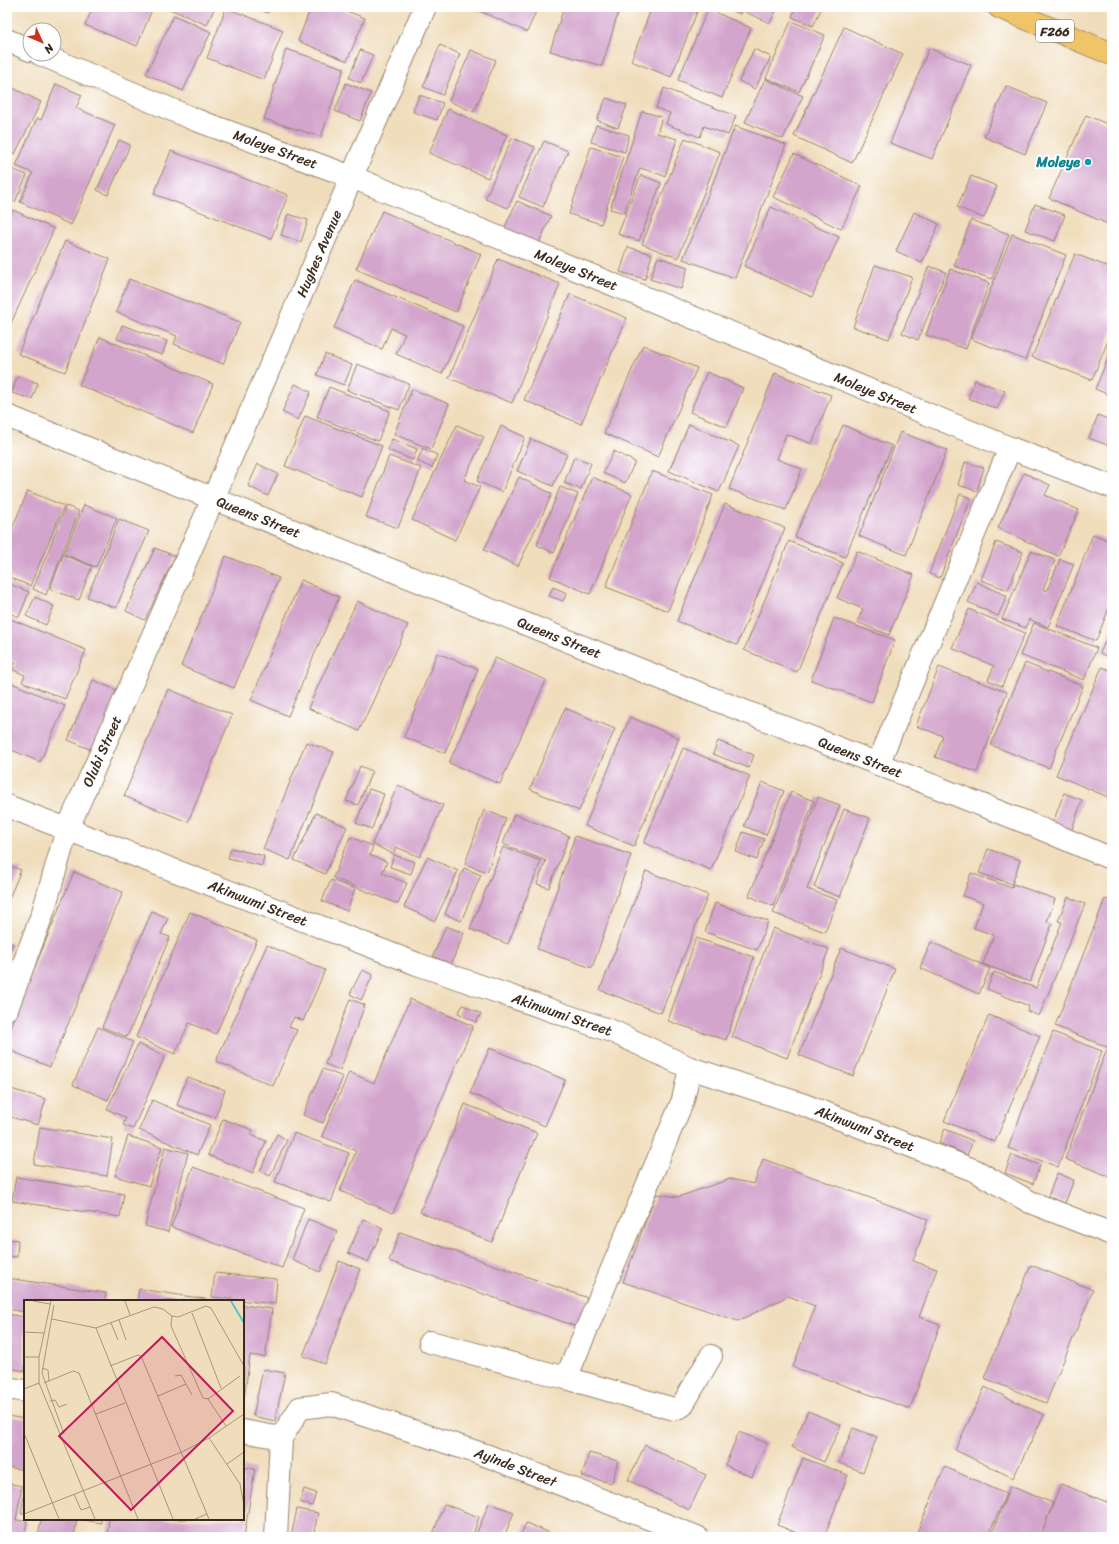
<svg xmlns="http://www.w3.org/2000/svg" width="1119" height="1544" font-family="Sriracha,sans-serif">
  <rect width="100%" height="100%" fill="#fff"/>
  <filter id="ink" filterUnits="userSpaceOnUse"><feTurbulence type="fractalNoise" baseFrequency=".025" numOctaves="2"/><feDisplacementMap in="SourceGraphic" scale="8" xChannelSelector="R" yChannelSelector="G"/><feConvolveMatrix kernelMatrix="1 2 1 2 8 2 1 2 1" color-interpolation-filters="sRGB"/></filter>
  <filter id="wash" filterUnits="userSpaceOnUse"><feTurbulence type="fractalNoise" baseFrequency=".012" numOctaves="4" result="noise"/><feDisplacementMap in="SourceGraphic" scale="16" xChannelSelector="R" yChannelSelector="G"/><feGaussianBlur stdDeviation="0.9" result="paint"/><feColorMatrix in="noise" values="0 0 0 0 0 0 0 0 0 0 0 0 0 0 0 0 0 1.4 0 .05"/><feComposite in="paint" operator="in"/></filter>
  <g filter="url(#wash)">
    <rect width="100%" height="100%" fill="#f0ddbc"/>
    <g id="blocks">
      <!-- building -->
      <g fill="#d3a4cc">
        <path d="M93,7h60l-16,39 -52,-21z"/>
        <path d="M165,7h50l-8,18z"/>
        <path d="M251,7h20l-3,6z"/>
        <path d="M311,7h25l29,11 -18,43 -49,-20z"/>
        <path d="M471,7h67l-11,25z"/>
        <path d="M564,7h56l-18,59 -52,-15z"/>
        <path d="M652,7h47l-28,70 -40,-16z"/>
        <path d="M723,7h20l-3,7z"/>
        <path d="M747,7h30l-7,16 -25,-11z"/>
        <path d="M796,7h26l-9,19 -21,-9z"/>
        <path d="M226,8l57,22 -19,50 -57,-22z"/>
        <path d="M708,9l43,19 -29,70 -44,-18z"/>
        <path d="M174,15l37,17 -28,59 -37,-17z"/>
        <path d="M791,21l34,14 -26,57 -33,-14z"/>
        <path d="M844,27l59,27 -51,109 -58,-27z"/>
        <path d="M440,45l20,9 -17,41 -20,-8z"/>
        <path d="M929,48l42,17 -39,94 -42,-16z"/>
        <path d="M286,49l58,19 -23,69 -57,-18z"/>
        <path d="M754,49l17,8 -16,32 -16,-8z"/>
        <path d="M360,50l13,5 -12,28 -12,-5z"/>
        <path d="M471,50l25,10 -22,52 -25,-11z"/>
        <path d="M765,79l38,17 -20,43 -38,-17z"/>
        <path d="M346,83l25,10 -11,28 -25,-10z"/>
        <path d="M56,84l26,11 -6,13 39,17 -44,100 -51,-23 13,-29 -17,-7 21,-48 4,2z"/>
        <path d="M7,85l34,17 -26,52 -8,-4z"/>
        <path d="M1006,86l41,17 -22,51 -41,-17z"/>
        <path d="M664,88l72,28 -8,19 -24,-9 -4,11 -34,-13 4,-11 -14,-5z"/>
        <path d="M419,95l24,8 -6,17 -24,-8z"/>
        <path d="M606,98l21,7 -9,23 -21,-8z"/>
        <path d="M448,109l59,26 -19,43 -59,-25z"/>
        <path d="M642,111l20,6 -5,16 20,6 -12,37 -25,-8 -16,45 -14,-4z"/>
        <path d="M1086,115l26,11v100l-63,-28z"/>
        <path d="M596,125l33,10 -4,17 -34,-10z"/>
        <path d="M735,126l51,19 -51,133 -52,-19z"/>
        <path d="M512,138l23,9 -27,61 -23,-9z"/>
        <path d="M685,138l35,14 -42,106 -36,-14z"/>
        <path d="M119,140l11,5 -22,50 -11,-5z"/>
        <path d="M544,141l24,10 -25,56 -24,-10z"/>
        <path d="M591,147l32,10 -22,67 -32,-10z"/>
        <path d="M171,151l117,44 -17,44 -117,-45z"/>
        <path d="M794,154l68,32 -21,43 -68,-32z"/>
        <path d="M11,169l16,6 -12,27 -8,-4v-21z"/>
        <path d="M641,175l20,8 -22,58 -21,-7z"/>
        <path d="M971,176l26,10 -13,32 -27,-11z"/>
        <path d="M517,201l34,15 -13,29 -34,-16z"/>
        <path d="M1035,204l30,11 -10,26 -30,-11z"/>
        <path d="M771,207l68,30 -27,60 -68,-31z"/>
        <path d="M13,210l41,19 -47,103v-110z"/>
        <path d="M382,211l99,43 -25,58 -100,-43z"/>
        <path d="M914,212l25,12 -17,39 -26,-12z"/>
        <path d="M288,214l20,6 -7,22 -20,-7z"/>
        <path d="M971,220l38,14 -17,45 -38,-13z"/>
        <path d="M1012,234l54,21 -41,105 -54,-21z"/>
        <path d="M65,241l45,18 -45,113 -47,-18z"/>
        <path d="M628,247l24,7 -7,25 -25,-7z"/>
        <path d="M1075,254l37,14v63l-20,49 -60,-23z"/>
        <path d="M658,257l30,10 -7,22 -31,-10z"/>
        <path d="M498,259l62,25 -48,119 -63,-25z"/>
        <path d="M875,265l37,12 -23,62 -36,-12z"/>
        <path d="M929,266l17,6 -28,68 -16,-7z"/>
        <path d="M950,269l39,14 -23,66 -40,-14z"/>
        <path d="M129,279l111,43 -17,42 -49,-20 3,-8 -61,-24z"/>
        <path d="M355,280l108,46 -21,48 -46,-20 9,-20 -14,-6 -9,21 -48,-21z"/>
        <path d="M570,294l57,24 -46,106 -57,-24z"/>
        <path d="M122,325l45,16 -5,14 -45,-16z"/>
        <path d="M100,337l113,47 -20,49 -114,-48z"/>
        <path d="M643,345l54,23 -39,89 -54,-24z"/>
        <path d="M1112,349v47l-17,-7z"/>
        <path d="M325,354l27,11 -8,20 -27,-10z"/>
        <path d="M357,364l52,20 -10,26 -52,-20z"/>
        <path d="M707,372l36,16 -16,39 -37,-15z"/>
        <path d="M775,373l56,22 -19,49 -26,-10 -9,25 25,10 -16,41 -57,-21z"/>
        <path d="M17,377l21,6 -6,16 -20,-6z"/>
        <path d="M975,380l30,11 -8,18 -29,-11z"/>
        <path d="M295,384l16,8 -13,28 -16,-8z"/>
        <path d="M329,387l61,24 -12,30 -61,-24z"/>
        <path d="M412,389l37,15 -18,45 -37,-15z"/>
        <path d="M1098,415l14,6v26l-23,-9z"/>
        <path d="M305,416l77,30 -20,51 -77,-31z"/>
        <path d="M689,424l50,22 -20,46 -50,-21z"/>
        <path d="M457,425l27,12 -20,43 16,7 -25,53 -43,-20z"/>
        <path d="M843,425l49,21 -47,111 -50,-20z"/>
        <path d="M501,426l24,11 -23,55 -25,-11z"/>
        <path d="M900,432l47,18 -41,105 -47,-19z"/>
        <path d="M392,439l25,10 -4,11 -25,-10z"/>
        <path d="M531,439l36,15 -14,32 -36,-15z"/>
        <path d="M423,448l14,7 -5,13 -15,-7z"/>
        <path d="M614,451l21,11 -10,21 -22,-10z"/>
        <path d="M389,456l32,12 -23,60 -32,-11z"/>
        <path d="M574,457l17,6 -10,26 -17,-6z"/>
        <path d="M965,462l19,6 -7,23 -19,-6z"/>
        <path d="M258,464l20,10 -10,22 -20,-10z"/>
        <path d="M652,471l61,24 -45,116 -62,-24z"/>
        <path d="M1024,473l26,12 -5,10 34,15 -21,46 -60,-28z"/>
        <path d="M519,477l33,17 -34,72 -34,-16z"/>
        <path d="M592,477l40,17 -42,100 -40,-17z"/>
        <path d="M560,487l18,7 -24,59 -17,-8z"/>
        <path d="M28,491l36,15 -34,80 -23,-10v-36z"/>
        <path d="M960,494l11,4 -31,80 -11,-4z"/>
        <path d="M725,504l60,24 -48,117 -60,-24z"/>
        <path d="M84,505l33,13 -21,49 -32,-13z"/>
        <path d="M7,506l4,2 -4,10z"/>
        <path d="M66,506l13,5 -33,84 -13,-6z"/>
        <path d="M119,519l30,12 -33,77 -29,-11z"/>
        <path d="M1093,534l19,8v58l-16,41 -39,-15z"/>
        <path d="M789,541l54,22 -46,109 -53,-22z"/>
        <path d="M996,542l27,10 -15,38 -27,-10z"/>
        <path d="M155,548l20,8 -30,64 -19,-9z"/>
        <path d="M857,551l57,24 -25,60 -32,-13 6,-13 -26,-11z"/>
        <path d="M1031,551l24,9 -12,29 4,2 13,-32 14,5 -26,63 -19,-8 -3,9 -24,-9z"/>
        <path d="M63,555l29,11 -13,34 -29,-11z"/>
        <path d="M226,556l53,22 -45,110 -53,-22z"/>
        <path d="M301,580l38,17 -51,119 -37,-16z"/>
        <path d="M977,582l30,14 -9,20 -30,-14z"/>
        <path d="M7,583l22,9 -10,25 -12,-5z"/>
        <path d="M553,587l14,6 -4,8 -14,-5z"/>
        <path d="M35,597l19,9 -8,19 -20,-9z"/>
        <path d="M357,601l51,24 -49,106 -51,-23z"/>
        <path d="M969,609l56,24 -23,53 -14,-6 6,-14 -42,-18z"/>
        <path d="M8,618l78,32 -21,49 -43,-17 3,-7 -12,-5 3,-8 -9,-4z"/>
        <path d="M834,618l61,22 -23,62 -61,-22z"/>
        <path d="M1034,623l63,25 -13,32 -64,-25z"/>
        <path d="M1112,625v34l-12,-6z"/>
        <path d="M437,653l41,16 -33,84 -41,-16z"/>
        <path d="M495,658l51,22 -46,104 -51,-21z"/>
        <path d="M7,661l5,2 -5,12z"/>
        <path d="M1025,663l58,23 -34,82 -58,-23z"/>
        <path d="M939,667l68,25 -30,80 -42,-15 8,-21 -27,-10z"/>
        <path d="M1102,667l10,4v118l-4,8 -52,-22z"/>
        <path d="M93,680l26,11 -25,60 -26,-11z"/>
        <path d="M7,681l58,25 -25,56 -33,-14z"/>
        <path d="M168,689l64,26 -44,107 -64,-26z"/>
        <path d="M565,708l50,21 -36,82 -49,-22z"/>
        <path d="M630,717l49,21 -45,108 -49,-20z"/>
        <path d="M718,741l36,14 -5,13 -36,-14z"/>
        <path d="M306,742l28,10 -44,108 -27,-11z"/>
        <path d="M683,748l67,28 -39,94 -67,-27z"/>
        <path d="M360,766l12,5 -14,34 -12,-4z"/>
        <path d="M762,782l22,9 -18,44 -22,-9z"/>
        <path d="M398,785l45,20 -23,52 -24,-10 -3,7 -21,-10z"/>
        <path d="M369,789l15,5 -12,35 -16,-6z"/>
        <path d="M791,792l23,9 -41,105 -24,-10z"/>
        <path d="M1064,793l18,7 -11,32 -19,-7z"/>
        <path d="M818,797l22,8 -33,84 30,11 -12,32 -52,-19z"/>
        <path d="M844,809l26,9 -30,79 -26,-10z"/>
        <path d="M484,810l22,8 -19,54 -22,-8z"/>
        <path d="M316,813l31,14 -22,47 -31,-14z"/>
        <path d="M514,814l55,22 -20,52 -12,-4 9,-23 -43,-17z"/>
        <path d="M743,832l21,7 -7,21 -21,-8z"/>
        <path d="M575,836l56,19 -39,113 -55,-19z"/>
        <path d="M350,837l23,9 -3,9 17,7 -5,11 25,10 -9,21 -65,-26z"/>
        <path d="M503,847l38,14 -33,83 -38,-15z"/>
        <path d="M231,848l33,8 -2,10 -34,-8z"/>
        <path d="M988,849l32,11 -8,24 -33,-11z"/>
        <path d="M394,855l21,7 -4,12 -21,-7z"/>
        <path d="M427,857l31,14 -23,50 -31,-14z"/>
        <path d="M7,865l14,5 -14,33z"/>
        <path d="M464,868l17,7 -20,46 -16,-7z"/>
        <path d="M646,871l62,24 -47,118 -61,-23z"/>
        <path d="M74,872l49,20 -73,175 -43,-18v-14z"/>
        <path d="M971,873l41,15 1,-4 42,15 -8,23 5,2 -22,58 -47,-18 11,-29 -20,-7 9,-25 -20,-7z"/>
        <path d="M331,880l24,9 -8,22 -25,-10z"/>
        <path d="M1068,897l17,7 -46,112 -12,-5 2,-5 -42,-17 7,-17 42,16 26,-66 -4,-1z"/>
        <path d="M1105,899l7,3v147l-57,-23z"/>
        <path d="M715,903l53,18 -11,29 -52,-18z"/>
        <path d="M152,911l16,7 -7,16 9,3 -43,100 -25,-10z"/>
        <path d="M190,912l67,28 -41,94 -27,-11 -14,31 -39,-17z"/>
        <path d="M446,926l18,7 -13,31 -18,-8z"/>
        <path d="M773,928l56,21 -42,109 -55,-21z"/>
        <path d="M696,938l58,19 -28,83 -58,-19z"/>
        <path d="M7,942l6,2 -6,13z"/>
        <path d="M931,942l59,26 -11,26 -59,-26z"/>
        <path d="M267,945l58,25 -22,51 -9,-4 -5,10 8,3 -24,56 -57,-25z"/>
        <path d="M841,948l54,21 -42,107 -54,-21z"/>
        <path d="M362,970l11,5 -12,25 -11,-6z"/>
        <path d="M350,999l15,6 -25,65 -15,-6z"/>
        <path d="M410,999l63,27 -80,187 -53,-22 16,-40 -34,-15 27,-64 25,11z"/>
        <path d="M463,1005l18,9 -5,8 -18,-9z"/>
        <path d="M989,1015l51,21 -45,106 -51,-21z"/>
        <path d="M98,1027l35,15 -25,58 -35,-15z"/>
        <path d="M1053,1032l49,19 -44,116 -50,-19z"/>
        <path d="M138,1044l27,12 -32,73 -10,-4 3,-7 -19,-9z"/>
        <path d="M490,1048l75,32 -20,46 -75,-33z"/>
        <path d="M1107,1049l5,2 -1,126 -46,-18z"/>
        <path d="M323,1069l20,8 -20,46 -20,-8z"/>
        <path d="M187,1077l38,13 -10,28 -38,-13z"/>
        <path d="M7,1088l39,11 -8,26 -31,-9z"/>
        <path d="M152,1100l58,25 -13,30 -58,-25z"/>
        <path d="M465,1104l72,29 -45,109 -72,-30z"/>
        <path d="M223,1119l30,11 -2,5 15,6 -13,32 -45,-18z"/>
        <path d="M40,1127l73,12 -6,37 -73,-12z"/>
        <path d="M945,1129l28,12 -6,14 -28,-12z"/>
        <path d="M294,1133l55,20 -18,49 -56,-20z"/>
        <path d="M277,1134l10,6 -17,36 -10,-5z"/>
        <path d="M128,1136l34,11 -13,39 -34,-10z"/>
        <path d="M165,1147l23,6 -20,79 -23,-6z"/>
        <path d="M1012,1155l28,10 -7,19 -28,-11z"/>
        <path d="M763,1159l165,60 -15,42 24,8 -18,48 21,8 -30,84 -117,-42 22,-61 -27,-10 -50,25 -115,-39 33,-88 22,3 52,-18 24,5z"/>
        <path d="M193,1167l111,41 -22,60 -111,-41z"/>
        <path d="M1057,1173l17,7 -9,23 -17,-6z"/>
        <path d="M16,1177l108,17 -4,23 -108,-16z"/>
        <path d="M308,1219l29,12 -17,41 -28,-12z"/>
        <path d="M363,1219l20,9 -15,34 -20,-9z"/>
        <path d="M400,1232l188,66 -10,29 -189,-66z"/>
        <path d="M7,1239l11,1 -1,17 -10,-1z"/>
        <path d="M339,1261l21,8 -35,95 -22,-8z"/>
        <path d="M1031,1265l62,25 -47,113 -62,-25z"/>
        <path d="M215,1273l62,6 -2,25 -63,-7z"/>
        <path d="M7,1278l99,15 -1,8h-80v11l-18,-3z"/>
        <path d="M139,1289l73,11v1h-75z"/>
        <path d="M243,1305l29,4 -7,48 -15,-2 -6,44z"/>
        <path d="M7,1314l18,3v54l-18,-3z"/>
        <path d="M263,1369l22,4 -10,48 -22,-5z"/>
        <path d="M985,1387l59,28 -31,63 -58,-28z"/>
        <path d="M808,1411l33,14 -17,37 -32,-15z"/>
        <path d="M7,1416l18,3v51l-18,-3z"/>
        <path d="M853,1428l24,9 -14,35 -24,-9z"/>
        <path d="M739,1432l28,11 -15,34 -27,-12z"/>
        <path d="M645,1445l61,30 -17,35 -61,-30z"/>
        <path d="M589,1453l29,8 -6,22 -30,-7z"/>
        <path d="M803,1458l45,17 -24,62h-17l-30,-12z"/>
        <path d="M243,1467l12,2 -11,68h-137l2,-18h134z"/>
        <path d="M945,1467l61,27 -18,43h-73z"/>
        <path d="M7,1483l15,3 -6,34 11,1 -3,16h-17z"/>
        <path d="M1061,1484l51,20v33h-72z"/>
        <path d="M1010,1486l43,17 -13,34h-49z"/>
        <path d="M304,1489l12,4 -4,13 -12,-4z"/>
        <path d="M24,1495h1v19h-4z"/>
        <path d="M489,1503l25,9 -10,25h-29z"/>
        <path d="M444,1504l35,13 -7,20h-40z"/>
        <path d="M297,1509l21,4 -5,24h-22z"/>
        <path d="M41,1519h36l-3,18h-36z"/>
        <path d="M78,1519h23v4z"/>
        <path d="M526,1523l34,14h-40z"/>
      </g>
    </g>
  </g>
  <g filter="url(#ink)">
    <use href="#blocks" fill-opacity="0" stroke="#96846d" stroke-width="1"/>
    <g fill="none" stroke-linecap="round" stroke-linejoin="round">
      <!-- minor casing -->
      <g stroke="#96846d" stroke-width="24">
        <g id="minor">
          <path d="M7,40l23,10"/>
          <path id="s1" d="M40,54l156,66 156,57 658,271 102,39"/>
          <path id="s2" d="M7,416l671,269 347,137 87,37"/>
          <path d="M878,764l132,-316"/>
          <path id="s3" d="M7,806l410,158 197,68 76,36 114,37 172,66 54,31 82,32"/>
          <path id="s4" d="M7,1009l36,-97 24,-82 146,-331 212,-492"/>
          <path d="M690,1068l-7,32 -117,278 108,31 8,-3 29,-50"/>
          <path d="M430,1342l136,36"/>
          <path d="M7,1388l18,3"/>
          <path d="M243,1431l38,7"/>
          <path id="s5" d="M276,1537l5,-99 19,-30 31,-4 157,52 209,81"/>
        </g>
      </g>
      <!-- highway casing -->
      <g stroke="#96846d" stroke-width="24">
        <path id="highway" d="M999,7l113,47"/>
      </g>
      <!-- minor -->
      <use href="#minor" stroke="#fff" stroke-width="22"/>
      <!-- highway -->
      <use href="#highway" stroke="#f0c469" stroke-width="22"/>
    </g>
  </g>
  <!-- markers -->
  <circle fill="#0f9aa8" stroke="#fff" stroke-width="1.5" cx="1088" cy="162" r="4"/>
  <g text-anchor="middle" stroke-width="4" stroke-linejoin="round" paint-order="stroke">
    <!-- shield labels -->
    <rect fill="#fff" stroke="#766a62" stroke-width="1" x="1036" y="20" width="38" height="22" rx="3"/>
    <g font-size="13" font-weight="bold" fill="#3b2a1e">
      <text x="1055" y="36">F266</text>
    </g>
    <!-- street labels -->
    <g font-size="14" fill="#3b2a1e" stroke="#fff">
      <text dy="5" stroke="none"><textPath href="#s1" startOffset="254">Moleye Street</textPath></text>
      <text dy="5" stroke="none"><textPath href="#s4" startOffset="818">Hughes Avenue</textPath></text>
      <text dy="5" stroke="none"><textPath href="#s1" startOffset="578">Moleye Street</textPath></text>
      <text dy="5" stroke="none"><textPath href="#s1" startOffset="902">Moleye Street</textPath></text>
      <text dy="5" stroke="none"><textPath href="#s2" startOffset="271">Queens Street</textPath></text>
      <text dy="5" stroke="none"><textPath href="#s2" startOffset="595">Queens Street</textPath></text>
      <text dy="5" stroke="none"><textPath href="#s4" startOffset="275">Olubi Street</textPath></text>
      <text dy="5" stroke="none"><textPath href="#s2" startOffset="919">Queens Street</textPath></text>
      <text dy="5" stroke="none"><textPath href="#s3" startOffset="269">Akinwumi Street</textPath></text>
      <text dy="5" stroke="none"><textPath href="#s3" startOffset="593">Akinwumi Street</textPath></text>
      <text dy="5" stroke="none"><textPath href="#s3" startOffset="917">Akinwumi Street</textPath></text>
      <text dy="5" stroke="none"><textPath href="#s5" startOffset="361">Ayinde Street</textPath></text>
    </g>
    <!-- culture labels -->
    <g font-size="14" font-weight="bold" fill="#0d838f" stroke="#fff" text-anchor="end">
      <text x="1080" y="167">Moleye</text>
    </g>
  </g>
  <!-- overview -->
  <g transform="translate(24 1300)">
    <rect width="220" height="220" fill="#f0ddbc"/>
    <path fill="none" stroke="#58c4d0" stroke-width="2" d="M207,1l13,22"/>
    <path fill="none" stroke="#a8957d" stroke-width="1" d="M9,1l17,3M27,1l-12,56v26l56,136M101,1l5,14M30,5l-12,68 22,61M168,13l29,75M28,19l44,9 58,-21 9,2 9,7M95,20l7,20M87,23l7,17M72,28l77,191M0,32l20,1M0,57h15M86,66l28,-11 3,1 68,163M18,68l6,2 1,11M216,76l-32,23 -5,-1 -32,-72 1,-10 6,1 28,-11 5,2 33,58M20,83l29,-12 6,2 59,146M162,84l6,11M0,89l15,-6M134,96l28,-12 -5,-9 -6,1M184,99l18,27M26,101l5,-1 4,7 8,-3M72,114l29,-11M0,133l35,86M185,138l31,46 4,22M203,164l17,-12M50,194l7,16 9,-3M0,214l158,-62 27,-14 35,-24M171,219l12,-5"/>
    <path fill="#c2185b" fill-opacity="0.15" stroke="#c2185b" stroke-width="2" d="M138,37l71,74 -102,99 -72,-74z"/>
    <rect width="220" height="220" fill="none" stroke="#3b2a1e" stroke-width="2"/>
  </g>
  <!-- margin -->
  <rect width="1119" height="1544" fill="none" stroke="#fff" stroke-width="24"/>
  <!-- north arrow -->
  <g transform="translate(42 42) rotate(134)"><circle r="19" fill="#ffffff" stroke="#b1aaa5"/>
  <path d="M0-3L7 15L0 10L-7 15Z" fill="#c8321e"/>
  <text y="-6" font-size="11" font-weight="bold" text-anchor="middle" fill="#3b2a1e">N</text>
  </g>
</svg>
